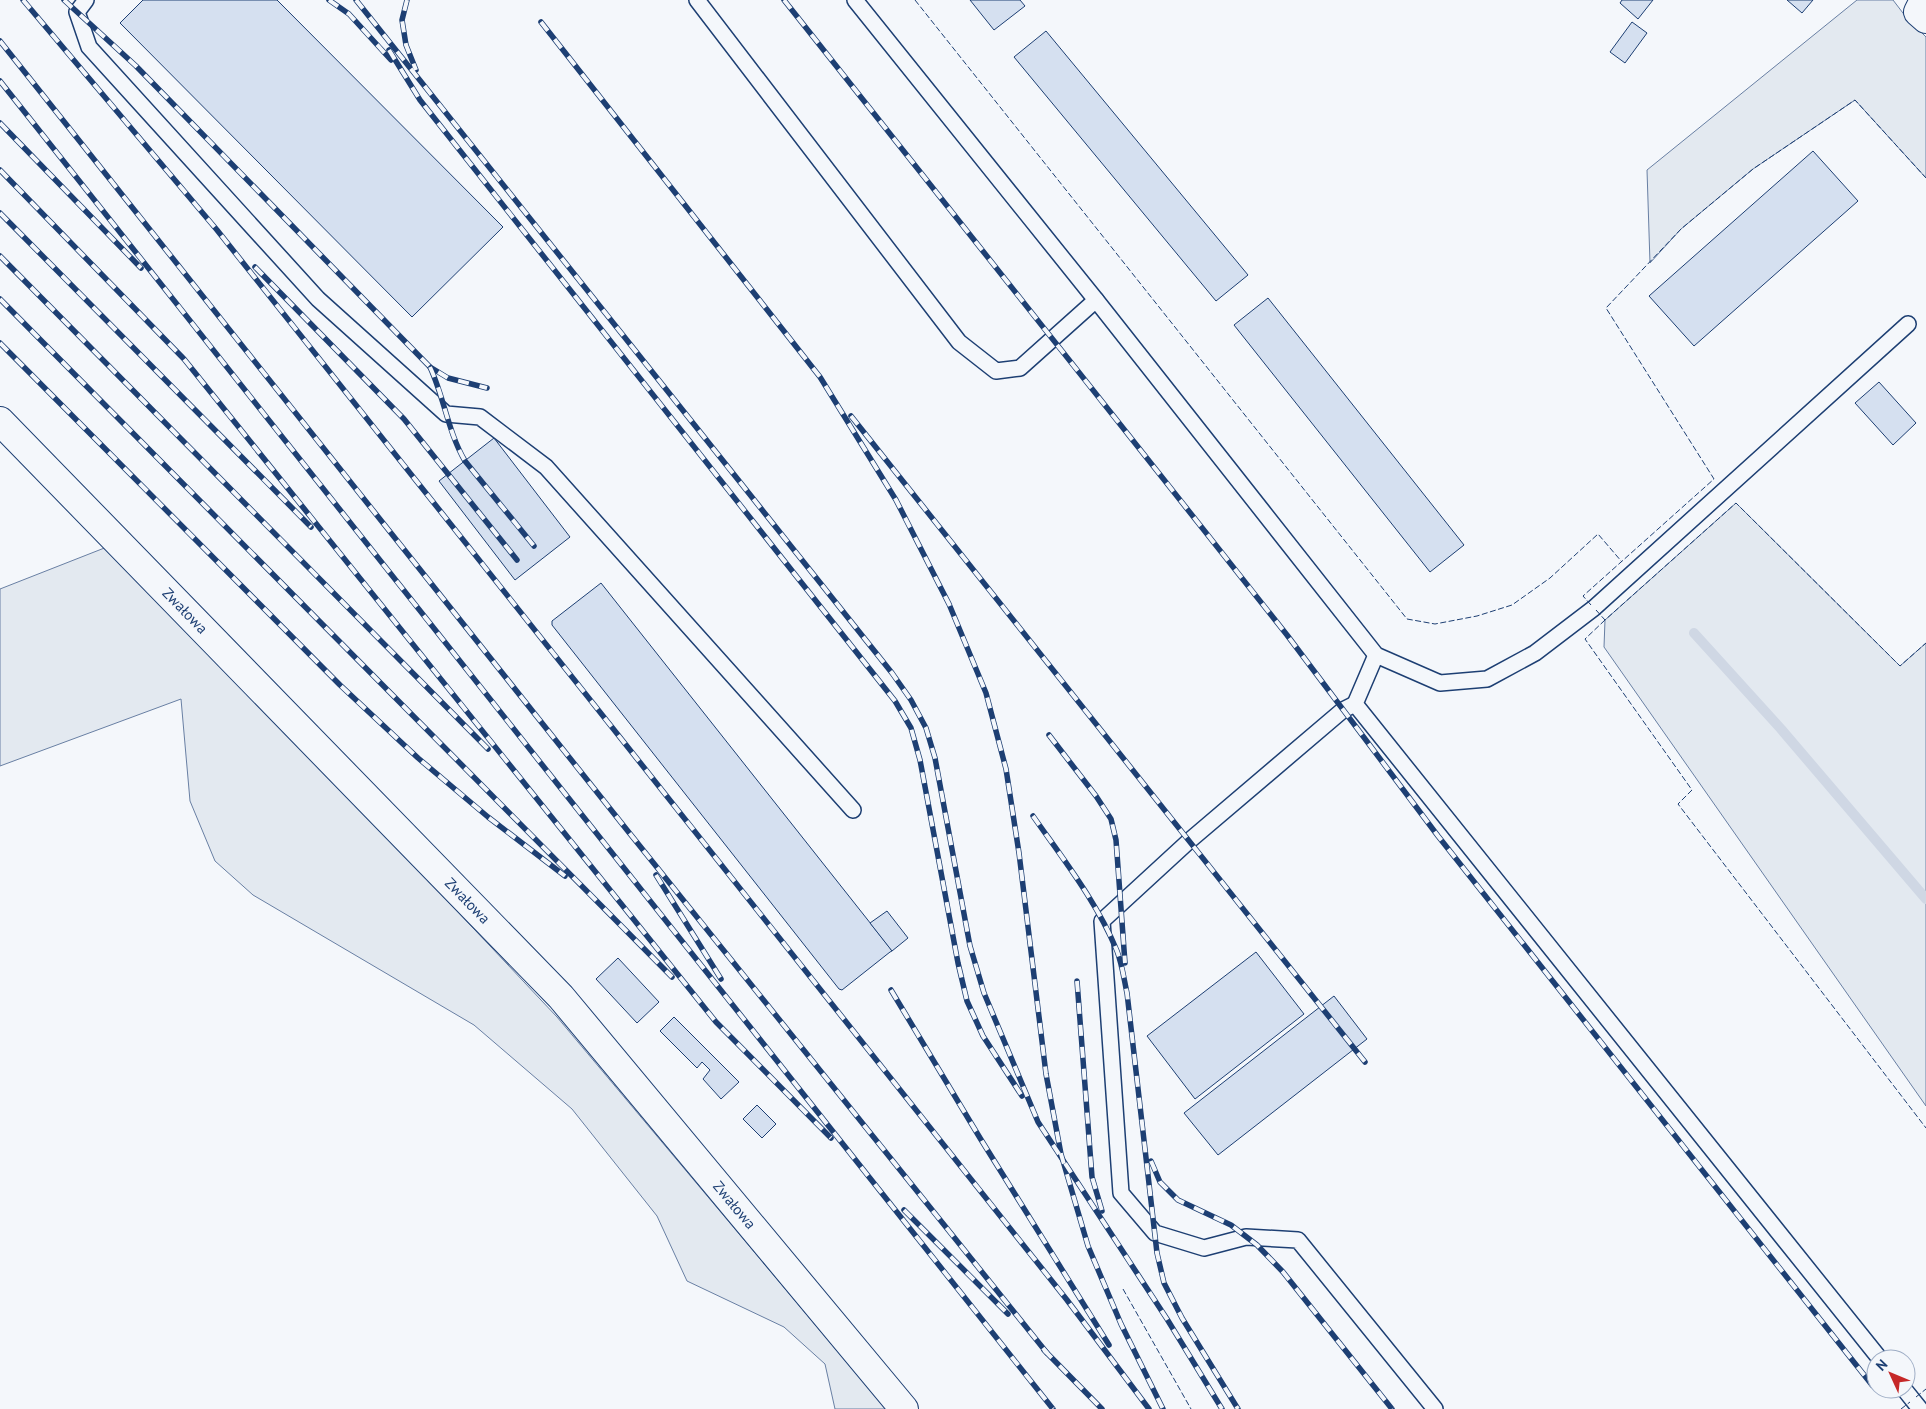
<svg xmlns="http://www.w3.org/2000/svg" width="1926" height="1409" font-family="'PT Sans',sans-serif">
  <rect width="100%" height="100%" fill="#f4f7fb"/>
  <!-- green -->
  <g fill="#e3e9f0" stroke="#687fa3">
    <path d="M1857,0h36l13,17 20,20v141l-71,-78 -102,69 -72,60 -31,34 -3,-93z"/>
    <path d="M1736,503l164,163 26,-23v463l-322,-459 1,-27z"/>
    <path d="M112,545l445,472 329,392h-51l-10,-45 -41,-37 -97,-46 -30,-65 -85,-107 -98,-84 -221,-130 -38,-34 -25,-60 -9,-102 -181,67v-177z"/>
  </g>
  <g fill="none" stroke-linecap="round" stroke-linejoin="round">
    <!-- stream -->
    <path stroke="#cfd7e4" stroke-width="10" d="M1694,633l87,96 145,170"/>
  </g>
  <!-- building -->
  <g fill="#d5e0f0" stroke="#1d3f73">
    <path d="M143,0h134l226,227 -91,90 -292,-294z"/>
    <path d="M970,0h50l5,6 -31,24z"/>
    <path d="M1622,0h31l-15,19 -18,-16z"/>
    <path d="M1787,0h26l-11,13z"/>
    <path d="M1632,22l15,11 -22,30 -15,-11z"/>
    <path d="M1046,31l202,244 -32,26 -202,-244z"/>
    <path d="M1813,151l45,50 -164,145 -45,-50z"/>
    <path d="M1268,298l196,247 -34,27 -196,-247z"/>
    <path d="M1879,382l37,41 -23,22 -38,-42z"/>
    <path d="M494,438l76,99 -55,43 -76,-99z"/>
    <path d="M601,583l289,365 2,3 -2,1 -48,38 -3,-1 -287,-364v-4z"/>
    <path d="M887,911l21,27 -16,13 -22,-28z"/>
    <path d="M1256,952l48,62 -109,85 -48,-63z"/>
    <path d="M618,958l41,44 -22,21 -41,-44z"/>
    <path d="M1334,996l33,43 -149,116 -34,-42z"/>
    <path d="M674,1017l65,65 -18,17 -18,-20 7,-9 -8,-8 -5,6 -37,-37z"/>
    <path d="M757,1105l19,19 -14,14 -19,-19z"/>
  </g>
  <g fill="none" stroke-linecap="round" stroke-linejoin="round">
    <!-- service casing -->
    <g stroke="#1d3f73" stroke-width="18">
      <g id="service">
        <path d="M86,0l-9,12 12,35 229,252 128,115 34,3 66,50 307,343"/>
        <path d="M697,0l262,342 37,29 24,-3 76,-68"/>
        <path d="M855,0l241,300 280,355 64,28 47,-4 48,-26 59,-45 314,-284"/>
        <path d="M1376,655l-21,49 525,655"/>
        <path d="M1355,704l-12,6 -154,131 -87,80 19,272 34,40 49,15 42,-11 52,3 137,169"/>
        <path d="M1904,1389l16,20"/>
      </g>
    </g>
    <!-- minor casing -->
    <g stroke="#1d3f73" stroke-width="30">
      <g id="minor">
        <path d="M1924,0l-6,12 8,7"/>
        <path id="s1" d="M0,421l561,576 343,412"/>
      </g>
    </g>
    <!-- service -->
    <use href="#service" stroke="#f4f7fb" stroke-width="15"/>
    <!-- minor -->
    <use href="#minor" stroke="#f4f7fb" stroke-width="28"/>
    <!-- rail casing -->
    <g stroke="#1d3f73" stroke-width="5.5">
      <g id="rail">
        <path d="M23,0l194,230 850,1070 82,109"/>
        <path d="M64,0l72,66 294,301 18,11 39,10"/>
        <path d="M329,0l20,14 42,46"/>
        <path d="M356,0l536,673 19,27 15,28 9,30 35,188 14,47 54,129 129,197 55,90"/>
        <path d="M407,0l-5,20 4,25 10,25"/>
        <path d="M784,0l503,635 151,201 434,549"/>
        <path d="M541,22l279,355 76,123 53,104 37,89 20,76 13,84 27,221 15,80 27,92 33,78 42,85"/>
        <path d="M0,41l627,789 420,523"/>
        <path d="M389,50l31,50 475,601 16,27 9,32 38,203 9,38 16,35 39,60"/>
        <path d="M0,81l1053,1328"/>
        <path d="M0,123l141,145"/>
        <path d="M0,170l184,189 532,663 115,116"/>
        <path d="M0,213l311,314"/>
        <path d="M0,256l488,493"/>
        <path d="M255,267l149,152 113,141"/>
        <path d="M0,299l672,678"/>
        <path d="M0,343l340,342 78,73 70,59 77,59"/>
        <path d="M430,367c14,30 18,65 35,94l69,85"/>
        <path d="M851,416l514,646"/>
        <path d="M1049,735l47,61 15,23 5,21 9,123"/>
        <path d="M1033,816c30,43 64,86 84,135 5,13 7,28 10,42l30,260 7,30 18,35 56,91"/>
        <path d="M656,875l65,104"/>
        <path d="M1077,981l15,196 10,34"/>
        <path d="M891,990l89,148 129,207"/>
        <path d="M1151,1161l9,21 18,18 53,25 26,20 26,27 109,137"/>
        <path d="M904,1210l104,104"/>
        <path d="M1044,1350l58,59"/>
      </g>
    </g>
    <!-- rail -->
    <use href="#rail" stroke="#f4f7fb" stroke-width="4" stroke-dasharray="11" stroke-linecap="butt"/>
    <!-- fence -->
    <g stroke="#1d3f73" stroke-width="1" stroke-dasharray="6 2.5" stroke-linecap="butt">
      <path d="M915,0l492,619 28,5 42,-8 35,-11 38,-27 48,-44 24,28"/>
      <path d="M1591,605l-8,-9 131,-117 -108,-171 75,-79 72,-60 102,-69 71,78"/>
      <path d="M1596,610l9,10 131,-117 164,163 26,-23"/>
      <path d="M1605,620l-20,19 107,151 -14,14 248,324"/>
      <path d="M1123,1289l68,120"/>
      <path d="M1916,1397l10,-8"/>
      <path d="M1901,1409l9,-7"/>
    </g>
  </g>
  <g text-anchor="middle" stroke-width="4" stroke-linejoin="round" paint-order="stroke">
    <!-- street labels -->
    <g font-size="15" fill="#1d3f73" stroke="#f4f7fb">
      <text dy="5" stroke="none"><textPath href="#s1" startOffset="265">Zwałowa</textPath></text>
      <text dy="5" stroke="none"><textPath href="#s1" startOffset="670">Zwałowa</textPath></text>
      <text dy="5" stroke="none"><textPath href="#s1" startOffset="1075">Zwałowa</textPath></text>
    </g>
  </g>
  <!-- north arrow -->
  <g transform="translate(1891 1374) rotate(314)"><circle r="24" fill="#f4f7fb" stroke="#9eadc5"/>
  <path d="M0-4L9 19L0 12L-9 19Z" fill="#c62828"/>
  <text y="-8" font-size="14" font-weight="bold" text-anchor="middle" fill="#1d3f73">N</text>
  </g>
</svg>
